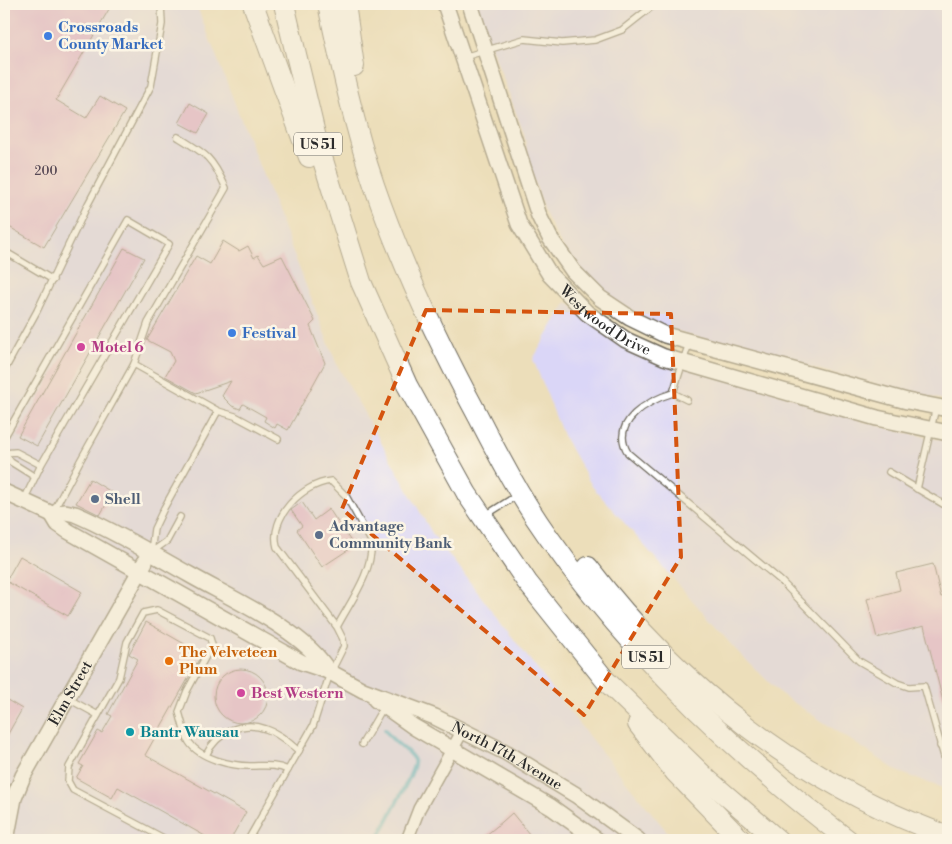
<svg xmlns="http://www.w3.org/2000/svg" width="952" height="844" font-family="'Libre Bodoni',serif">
  <rect width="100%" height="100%" fill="#fcf5e5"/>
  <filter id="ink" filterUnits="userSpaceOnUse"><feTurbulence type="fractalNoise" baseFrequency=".02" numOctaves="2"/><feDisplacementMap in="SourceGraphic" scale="10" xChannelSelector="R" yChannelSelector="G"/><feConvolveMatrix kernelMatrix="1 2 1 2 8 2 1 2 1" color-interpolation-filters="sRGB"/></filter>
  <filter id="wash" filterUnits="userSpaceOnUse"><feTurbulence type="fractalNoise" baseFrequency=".0096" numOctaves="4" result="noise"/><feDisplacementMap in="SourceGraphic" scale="20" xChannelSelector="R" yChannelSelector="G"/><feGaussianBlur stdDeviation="1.12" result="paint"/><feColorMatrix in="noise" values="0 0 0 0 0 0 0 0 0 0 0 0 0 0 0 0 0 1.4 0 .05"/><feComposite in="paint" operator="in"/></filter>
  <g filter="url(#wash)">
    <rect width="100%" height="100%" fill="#ecdeba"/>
    <!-- built -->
    <g fill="#dad6f7">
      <path d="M4,4h192l141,361 95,168 154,200 88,107h-670z"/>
      <path d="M475,4h473v397l-59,-13 -200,-53 -33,-11 -39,-21 -28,-23 -27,-34 -18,-34 -15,-48 -5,-30z"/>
      <path d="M567,302l38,30 250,87 48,13 45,9v349l-49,-18 -118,-78 -45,-44 -144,-164 -29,-51 -30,-76z"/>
    </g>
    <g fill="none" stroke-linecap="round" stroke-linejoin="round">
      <!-- stream -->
      <path stroke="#55b1d3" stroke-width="4" d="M378,840c5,-16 40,-71 36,-80 -5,-11 -23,-17 -29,-31"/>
    </g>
    <g id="blocks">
      <!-- building -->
      <g fill="#dda6d6">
        <path d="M4,4h108l-56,96 30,18 14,-22 25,15 -81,136 -40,-23z"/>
        <path d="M190,103l19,11 -11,19 -19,-10z"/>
        <path d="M223,241l16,10 9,-5 6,12 4,-3 6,9 18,-8 33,65 -5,5 15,37 -37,67 -11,-6 -2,4 -11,-7 2,-4 -23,-13 -3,5 -8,-3 -10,-10 9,-15 -35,12 -31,-17 9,-15 -4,-9 -23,-12 49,-84 14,8z"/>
        <path d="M124,248l20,10 -107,188 -19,-10z"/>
        <path d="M90,479l23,14 -13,22 -24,-12z"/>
        <path d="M302,502l12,18 15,-11 25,37 -32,21 -25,-37 5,-4 -11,-16z"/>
        <path d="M20,556l62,36 -14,24 -62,-35z"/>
        <path d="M933,564l8,33 7,-2v114h-3l-21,-83 -47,12 -10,-39 33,-9 -4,-17z"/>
        <path d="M146,622l56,32 -57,101 101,57 -16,28h-18l-94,-53 -6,11 -36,-20 7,-12 -4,-2 19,-33 4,2 10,-17 -4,-2 30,-55 -9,-5z"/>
        <circle cx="241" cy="696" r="27"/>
        <path d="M4,698l18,11 -18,32z"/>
        <path d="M512,813l22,27h-54l22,-18z"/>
      </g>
    </g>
  </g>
  <g filter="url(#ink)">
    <use href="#blocks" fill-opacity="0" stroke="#6f6a5d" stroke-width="1"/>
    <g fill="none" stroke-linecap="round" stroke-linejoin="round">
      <!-- lane casing -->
      <g stroke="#6f6a5d" stroke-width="8">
        <g id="lane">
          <path d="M464,57l60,-18 38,4 33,-3 27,-10 33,-26"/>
          <path d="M4,251l49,29"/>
          <path d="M134,364l84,47 17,5 43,23"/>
          <path d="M4,371l33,-60 51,-107 63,-118 11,-62 -1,-20"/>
          <path d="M673,393l16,-50"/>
          <path d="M687,400l-14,-7c-24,7 -64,29 -45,60l153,128 78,80 38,22 12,4 15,-1 24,85"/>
          <path d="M4,438l124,-218 41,24 -128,221 -17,35"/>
          <path d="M4,452l7,10 24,15"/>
          <path d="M4,453l12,-1 25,13"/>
          <path d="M889,472l59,35"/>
          <path d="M917,489l19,-82"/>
          <path d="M53,512l27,-51 54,-97 14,-41 78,-135c-14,-31 -20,-34 -48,-51"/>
          <path d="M486,515l30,-19"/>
          <path d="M153,551l14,-10 13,-24"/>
          <path d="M151,552l3,-23 10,-21 54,-97"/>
          <path d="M67,698l31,17"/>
          <path d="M362,744l22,-38"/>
          <path d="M940,746l8,-2"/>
          <path d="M206,755c11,-23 37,-35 60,-26 13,4 23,14 33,22"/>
          <path d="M167,840l-94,-50 -5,-9 1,-14 50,-89 8,-36 16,-29 14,-3 53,28 2,7 -25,46 -8,21c3,9 5,22 10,30 11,17 43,24 61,24 14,0 25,-2 38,4"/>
          <path d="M248,840l65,-114 16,-50 15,-30 -1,-7 -6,-12 -60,-80c-8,-30 25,-63 54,-66l15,15 25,45c3,30 -21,61 -34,86"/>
        </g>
      </g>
      <!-- street casing -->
      <g stroke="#6f6a5d" stroke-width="14">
        <path id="street" d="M407,840l12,-31 44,-79"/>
      </g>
      <!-- secondary casing -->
      <g stroke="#6f6a5d" stroke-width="18">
        <g id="secondary">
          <path id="s1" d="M445,4l74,220 31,51 37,38 39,27 38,17 213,61 71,15"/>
          <path d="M470,4l69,212 11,22 23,33 27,27 30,20 35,17 242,66 41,8"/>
          <path d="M4,492l48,22 13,-2 10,2c40,17 77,40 115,61 40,23 115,56 138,96"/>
          <path id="s2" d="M52,514l6,10 10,7 233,131 27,9 35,19 72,27 72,36 69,42 62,45"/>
          <path d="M376,700l38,27 137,80 46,33"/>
          <path id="s3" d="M6,840l8,-42 9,-22 122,-214"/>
        </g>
      </g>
      <!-- highway casing -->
      <g stroke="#6f6a5d" stroke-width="22">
        <g id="highway">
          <path d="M253,4l56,153"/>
          <path d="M284,4l32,134 45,144 46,103 60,109 60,88 79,99 101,98 71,61"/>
          <path d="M328,4c13,61 26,122 46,181 28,81 64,157 104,231 21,41 42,81 69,119 82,117 187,218 301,305"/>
          <path d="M345,4l9,62"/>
          <path d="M588,567c92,121 216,218 360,269"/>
          <path d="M638,724l37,48 66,68"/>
        </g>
      </g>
      <!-- lane -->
      <use href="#lane" stroke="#fff" stroke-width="5.5"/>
      <!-- street -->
      <use href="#street" stroke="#fff" stroke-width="11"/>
      <!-- secondary -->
      <use href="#secondary" stroke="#fff" stroke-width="15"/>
      <!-- highway -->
      <use href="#highway" stroke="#fff" stroke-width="20"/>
    </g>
  </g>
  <!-- marked area -->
  <path d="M0 0H952V844H0ZM426,310l245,4 10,243 -97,158 -242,-206z" fill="#ecdeba" fill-opacity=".55" fill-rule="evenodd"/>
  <path fill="none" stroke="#d5540f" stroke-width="4" stroke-dasharray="10 6" stroke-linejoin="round" d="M426,310l245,4 10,243 -97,158 -242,-206z"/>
  <!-- markers -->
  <g fill="#3f7fe0" stroke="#fcf5e5" stroke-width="2">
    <circle cx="48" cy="36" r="5"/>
    <circle cx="232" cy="333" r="5"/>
  </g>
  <g fill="#d1479c" stroke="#fcf5e5" stroke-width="2">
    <circle cx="81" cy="347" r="5"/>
    <circle cx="241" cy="693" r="5"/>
  </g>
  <g fill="#5c6f8a" stroke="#fcf5e5" stroke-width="2">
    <circle cx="95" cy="499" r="5"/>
    <circle cx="319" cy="535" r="5"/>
  </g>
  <circle fill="#e8710a" stroke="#fcf5e5" stroke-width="2" cx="169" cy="661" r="5"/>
  <circle fill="#0f9aa8" stroke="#fcf5e5" stroke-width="2" cx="130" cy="732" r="5"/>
  <g text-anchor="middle" stroke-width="5" stroke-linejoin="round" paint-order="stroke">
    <!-- number labels -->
    <g font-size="12" fill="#584a56">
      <text x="46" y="175">200</text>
    </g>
    <!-- shield labels -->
    <g fill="#fcf5e5" stroke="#6a6863" stroke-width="1">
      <rect x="294" y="132.5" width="48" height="23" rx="4"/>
      <rect x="622" y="645.5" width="48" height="23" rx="4"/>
    </g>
    <g font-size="14" font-weight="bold" fill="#2b2b2b">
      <text x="318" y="149">US 51</text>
      <text x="646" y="662">US 51</text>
    </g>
    <!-- shop labels -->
    <g font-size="15" font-weight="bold" fill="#366cbe" stroke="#fcf5e5" text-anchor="start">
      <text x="58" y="32">Crossroads<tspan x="58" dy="17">County Market</tspan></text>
      <text x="242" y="338">Festival</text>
    </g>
    <!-- street labels -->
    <g font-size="15" fill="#2b2b2b" stroke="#fcf5e5">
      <text dy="5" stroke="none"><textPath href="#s1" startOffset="364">Westwood Drive</textPath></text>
      <text dy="5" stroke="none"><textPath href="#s3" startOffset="162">Elm Street</textPath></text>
      <text dy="5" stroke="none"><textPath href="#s2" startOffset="518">North 17th Avenue</textPath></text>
    </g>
    <!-- hotel labels -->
    <g font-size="15" font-weight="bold" fill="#b23c85" stroke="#fcf5e5" text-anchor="start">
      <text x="91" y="352">Motel 6</text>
      <text x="251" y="698">Best Western</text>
    </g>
    <!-- service labels -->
    <g font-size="15" font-weight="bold" fill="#4e5e75" stroke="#fcf5e5" text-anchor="start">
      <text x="105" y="504">Shell</text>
      <text x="329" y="531">Advantage<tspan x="329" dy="17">Community Bank</tspan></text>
    </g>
    <!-- food labels -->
    <g font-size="15" font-weight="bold" fill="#c56008" stroke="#fcf5e5" text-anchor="start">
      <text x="179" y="657">The Velveteen<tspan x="179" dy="17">Plum</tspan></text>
    </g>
    <!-- culture labels -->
    <g font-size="15" font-weight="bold" fill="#0d838f" stroke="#fcf5e5" text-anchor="start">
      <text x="140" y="737">Bantr Wausau</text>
    </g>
  </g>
  <!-- margin -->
  <rect width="952" height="844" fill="none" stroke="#fcf5e5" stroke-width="20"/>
</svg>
